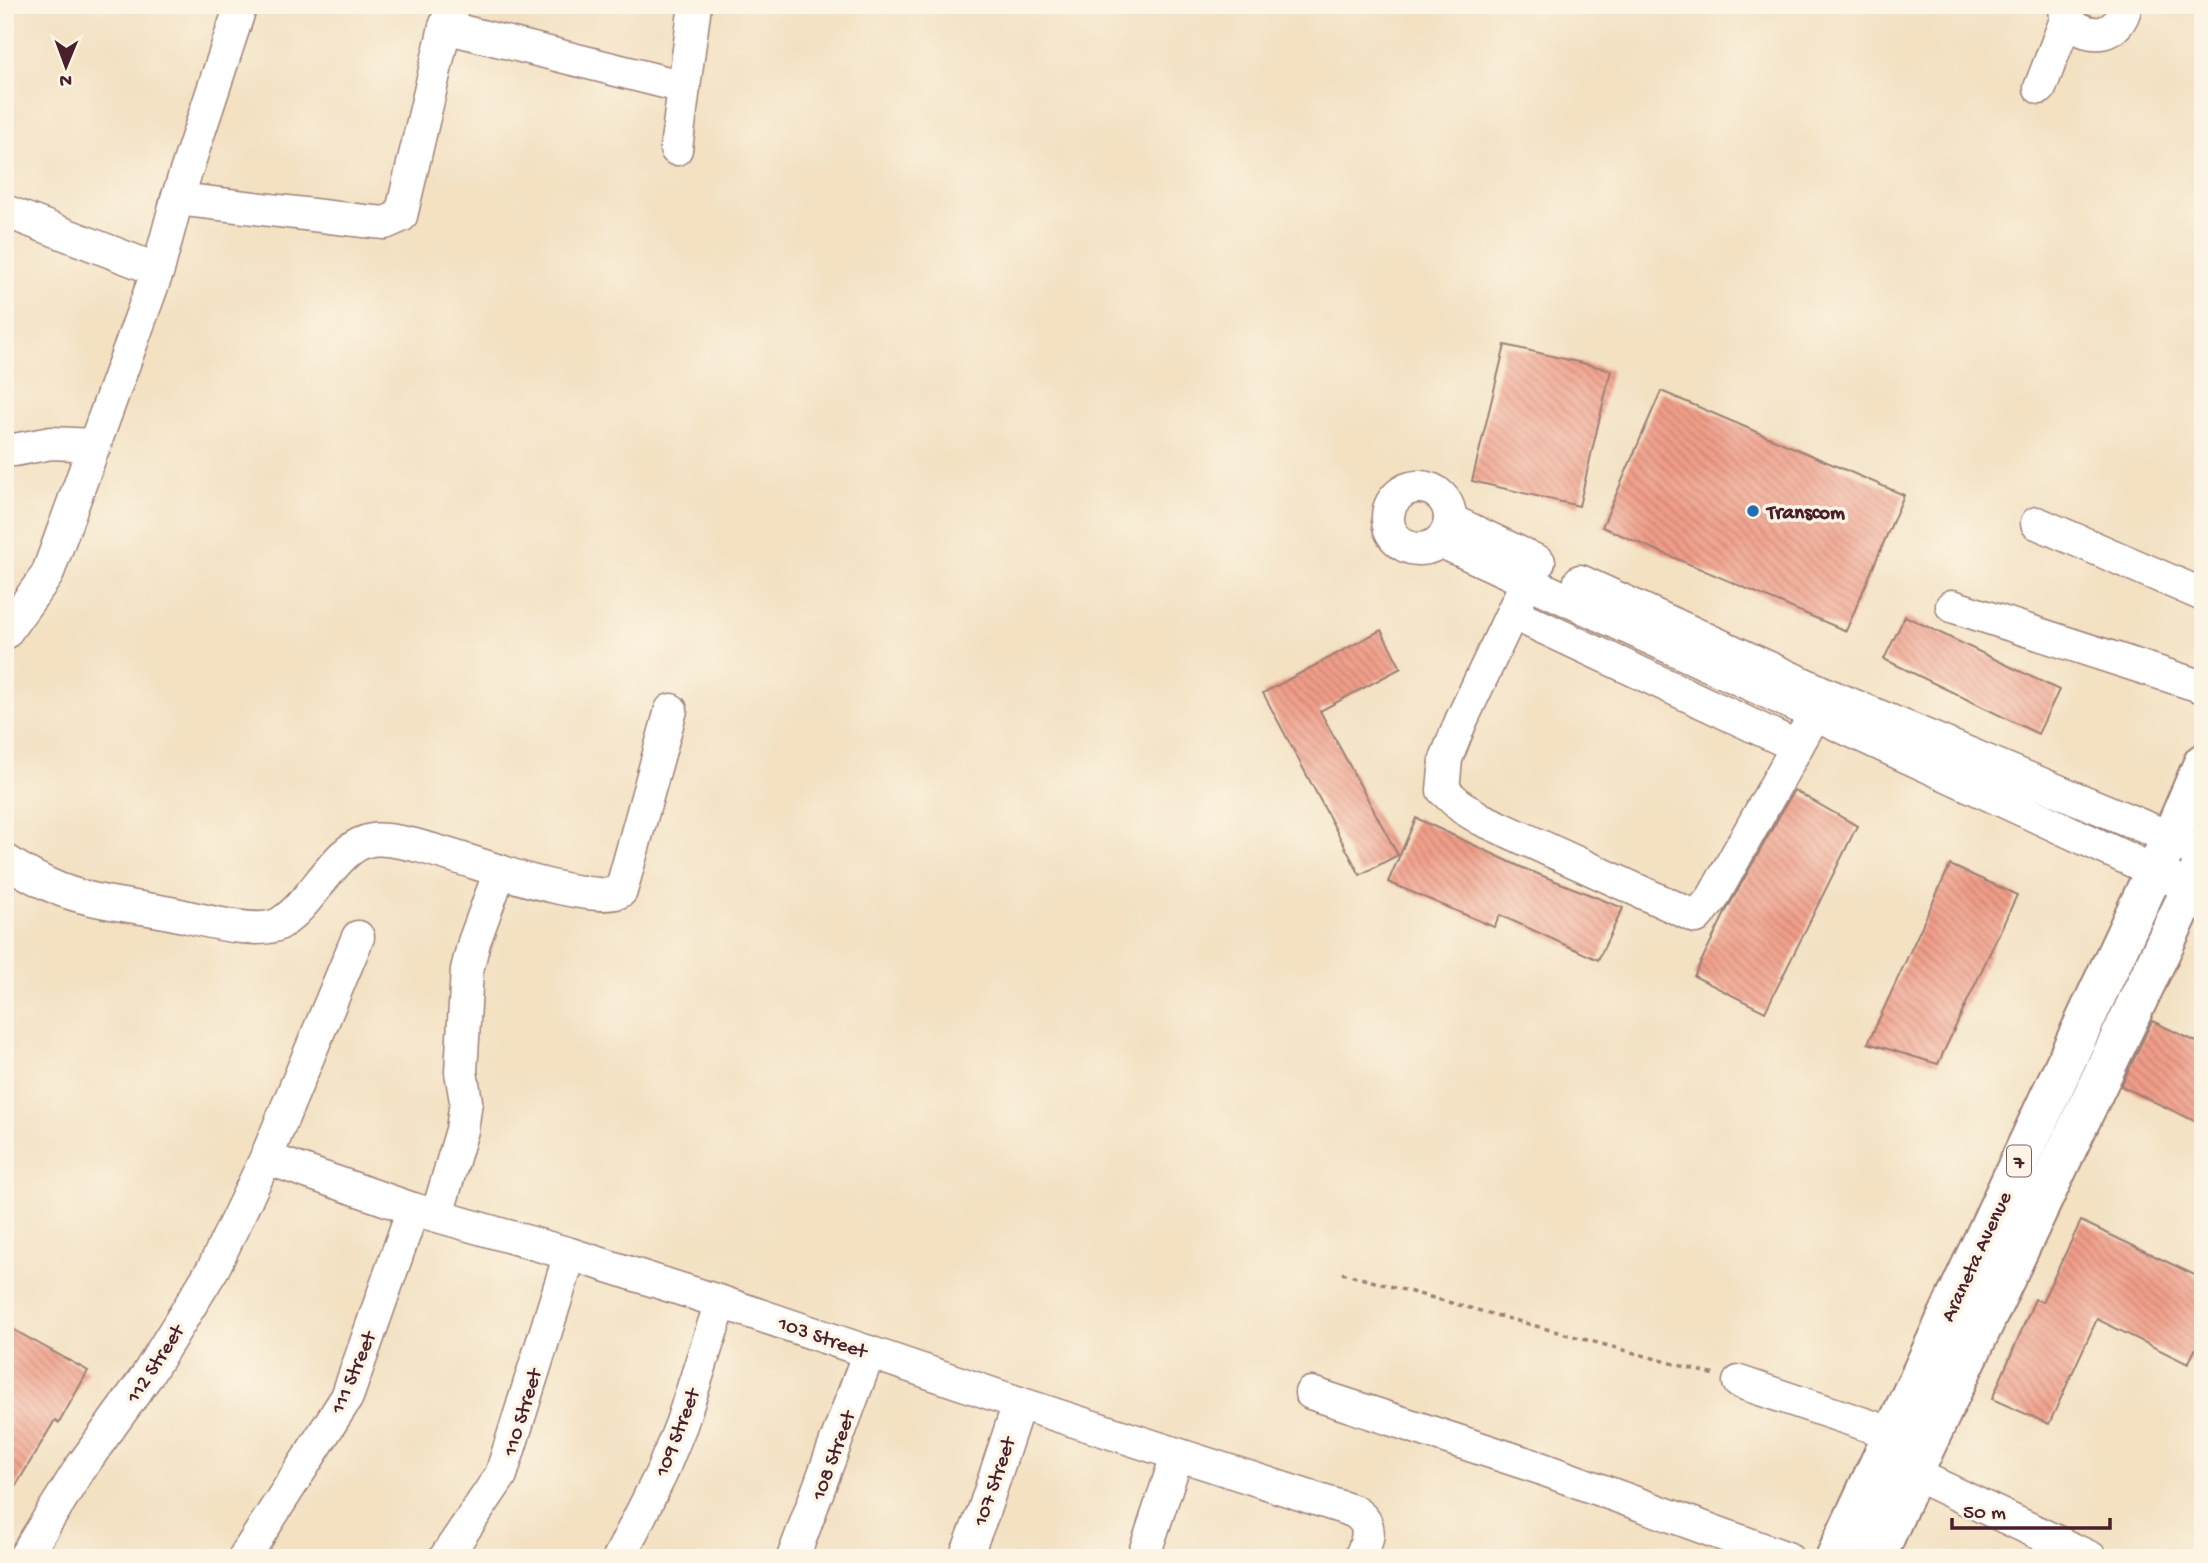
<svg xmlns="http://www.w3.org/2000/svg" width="2208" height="1563" font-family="'Gochi Hand',sans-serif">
  <defs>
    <pattern id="building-back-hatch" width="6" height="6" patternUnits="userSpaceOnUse" patternTransform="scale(1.75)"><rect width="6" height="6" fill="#f09d88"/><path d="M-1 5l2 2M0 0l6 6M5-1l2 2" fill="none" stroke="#c47f6f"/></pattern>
  </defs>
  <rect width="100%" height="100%" fill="#fcf5e5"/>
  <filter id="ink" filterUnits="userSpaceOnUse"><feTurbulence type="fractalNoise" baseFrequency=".0143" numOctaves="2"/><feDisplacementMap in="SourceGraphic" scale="14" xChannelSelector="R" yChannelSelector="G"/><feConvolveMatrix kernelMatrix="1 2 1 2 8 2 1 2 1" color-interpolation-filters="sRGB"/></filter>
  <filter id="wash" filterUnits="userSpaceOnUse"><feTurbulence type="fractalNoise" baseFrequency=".00686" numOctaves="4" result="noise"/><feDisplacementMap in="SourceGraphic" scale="28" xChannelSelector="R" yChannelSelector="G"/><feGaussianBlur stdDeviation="1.57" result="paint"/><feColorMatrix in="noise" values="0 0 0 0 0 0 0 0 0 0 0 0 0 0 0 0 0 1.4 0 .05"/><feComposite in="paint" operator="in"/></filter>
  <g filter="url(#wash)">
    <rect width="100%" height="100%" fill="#f3e1c2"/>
    <g id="blocks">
      <!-- building -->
      <g fill="url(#building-back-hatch)">
        <path d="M1505,345l106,25 -32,136 -107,-25z"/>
        <path d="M1661,391l243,104 -58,136 -244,-104z"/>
        <path d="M1905,616l154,74 -21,44 -154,-75z"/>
        <path d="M1381,630l20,38 -81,43 78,144 -38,20 -97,-182z"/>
        <path d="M1794,790l63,36 -92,186 -71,-36 32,-65z"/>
        <path d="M1416,818l107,50 100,40 -25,52 -98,-45 -6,12 -106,-45z"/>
        <path d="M1950,865l67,30 -79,169 -70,-21z"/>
        <path d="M2152,1021l51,24v80l-82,-39z"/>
        <path d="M2081,1221l122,58v55l-15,30 -91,-45 -48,105 -57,-25 43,-100 7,3z"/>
        <path d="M5,1325l83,46 -29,52 -4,-3 -50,84z"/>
      </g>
    </g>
  </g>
  <g filter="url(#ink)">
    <use href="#blocks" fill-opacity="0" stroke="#9e8076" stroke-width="2"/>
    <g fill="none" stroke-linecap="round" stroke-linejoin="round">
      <!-- minor casing -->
      <g stroke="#9e8076" stroke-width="35">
        <g id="minor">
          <path d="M2066,20c25,20 52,19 60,-15"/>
          <path d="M445,27l239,60 11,-82"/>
          <path d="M2040,88l26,-68 -1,-15"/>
          <path d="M676,149l8,-62"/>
          <path d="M177,199l187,22 21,2 16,-7 44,-189 8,-22"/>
          <path d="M5,211l153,59"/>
          <path d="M5,448l9,2 37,-7 44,2"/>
          <circle cx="1419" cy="518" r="31"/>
          <path d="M1450,520l89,42"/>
          <path d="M2037,523l166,72"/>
          <path d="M1440,541l736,340"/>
          <path d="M1536,562l-75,159 -15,38 -3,31 20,18 18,11 215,98 16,-18 113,-203"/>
          <path d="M1580,581l246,113 345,144 32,18"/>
          <path d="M1952,606l251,81"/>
          <path d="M1512,613l284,133"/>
          <path d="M5,633l42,-58 111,-305 19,-71 64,-194"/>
          <path d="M5,860c18,12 36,22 56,30 35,13 73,16 109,23 26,5 86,23 109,11 34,-19 56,-79 93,-84 28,-4 98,22 128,31"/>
          <path d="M266,1158l147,51 157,45 151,48 298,101 334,108c21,12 16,28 7,47"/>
          <path d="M437,1215l25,-85 4,-29 -5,-29 6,-102 7,-28 26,-71c21,8 104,32 121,20l50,-181"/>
          <path d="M1739,1382l155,52"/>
          <path d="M1311,1393l226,74 250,91"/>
          <path d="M1893,1464l198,94"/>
          <path d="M24,1558l55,-88 67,-93 68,-110 52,-109 92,-221"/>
          <path d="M244,1558l103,-161 66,-188"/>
          <path d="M445,1558l56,-83 69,-221"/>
          <path d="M619,1558l42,-84 20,-49 40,-123"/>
          <path d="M793,1558l76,-206"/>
          <path d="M965,1558l18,-45 36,-110"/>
          <path d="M1143,1558l34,-102"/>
        </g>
      </g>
      <!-- major casing -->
      <g stroke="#9e8076" stroke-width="42">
        <g id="major">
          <path d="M1835,1558l319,-686 17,-34 32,-75"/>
          <path d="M1876,1558l49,-110 278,-585"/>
        </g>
      </g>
      <!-- path -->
      <path stroke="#9e8076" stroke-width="3.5" stroke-dasharray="5 5" stroke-linecap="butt" d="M1342,1273l373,102"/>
      <!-- minor -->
      <use href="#minor" stroke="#fff" stroke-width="32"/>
      <!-- major -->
      <use href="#major" stroke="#fff" stroke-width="38"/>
    </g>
  </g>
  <!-- markers -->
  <circle fill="#1f6fb2" stroke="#fcf5e5" stroke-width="2.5" cx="1753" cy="511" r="7"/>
  <g text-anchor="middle" stroke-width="7" stroke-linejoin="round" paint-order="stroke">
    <!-- shield labels -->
    <rect fill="#fcf5e5" stroke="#7f5f63" stroke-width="2" x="2007" y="1145.5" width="24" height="31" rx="5"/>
    <g font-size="19" font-weight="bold" fill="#4a1f2b">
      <text x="2019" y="1168">7</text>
    </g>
    <!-- poi labels -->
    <g font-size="21" font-weight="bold" fill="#4a1f2b" stroke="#fcf5e5" text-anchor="start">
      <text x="1767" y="518">Transcom</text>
    </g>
    <!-- street labels -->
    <g font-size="21" fill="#4a1f2b" stroke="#fcf5e5">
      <text transform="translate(1975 1256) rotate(-65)" y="7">Araneta Avenue</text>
      <text transform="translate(823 1336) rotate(19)" y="7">103 Street</text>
      <text transform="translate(154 1363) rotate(-57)" y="7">112 Street</text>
      <text transform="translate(352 1372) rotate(-67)" y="7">111 Street</text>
      <text transform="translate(521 1412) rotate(-73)" y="7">110 Street</text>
      <text transform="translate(676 1432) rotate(-69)" y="7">109 Street</text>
      <text transform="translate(832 1455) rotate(-70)" y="7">108 Street</text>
      <text transform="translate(993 1481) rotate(-71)" y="7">107 Street</text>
    </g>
  </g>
  <!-- margin -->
  <rect width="2208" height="1563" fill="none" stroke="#fcf5e5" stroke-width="28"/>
  <!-- north arrow -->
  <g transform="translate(66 66) rotate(181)" stroke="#fcf5e5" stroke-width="5" paint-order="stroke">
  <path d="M0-5L12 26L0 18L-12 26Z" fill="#4a1f2b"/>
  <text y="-10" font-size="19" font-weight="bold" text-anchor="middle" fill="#4a1f2b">N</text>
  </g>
  <!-- scale -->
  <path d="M1952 1518v10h158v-10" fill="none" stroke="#4a1f2b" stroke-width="3.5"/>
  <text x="1963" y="1518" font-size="21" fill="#4a1f2b" stroke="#fcf5e5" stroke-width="5" paint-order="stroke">50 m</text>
</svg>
